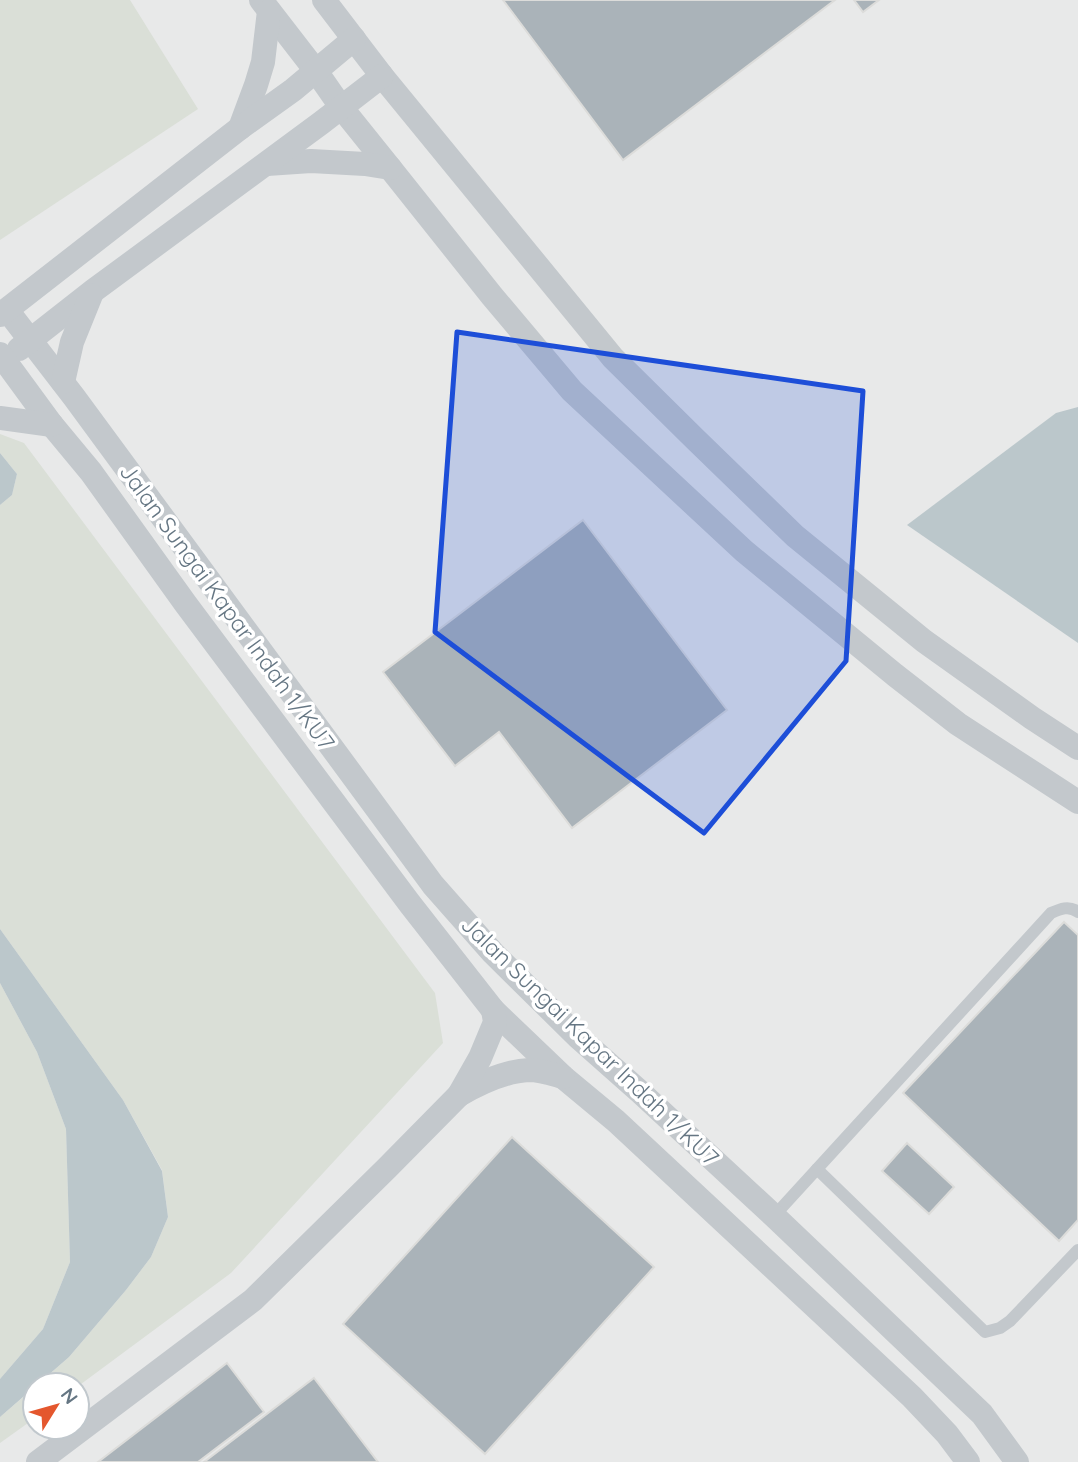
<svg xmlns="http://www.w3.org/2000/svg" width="1078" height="1462" font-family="Quicksand,sans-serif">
  <rect width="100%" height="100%" fill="#fafaf8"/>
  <!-- built -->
  <path fill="#e8e9e9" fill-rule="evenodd" d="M0,0h1078v1462h-1078zM35,1385h42v42h-42z"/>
  <!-- green -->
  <g fill="#dadfd7">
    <path d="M0,0h130l68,109 -198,131z"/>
    <path d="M0,434l24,9 411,550 8,50 -212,230 -154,114v-2h-40l32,-28 57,-67 25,-33 17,-40 -6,-47 -39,-70 -123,-171v-424l12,-10 5,-21 -17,-21z"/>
    <path d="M0,983l37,69 29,77 4,133 -27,67 -43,50z"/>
    <path d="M35,1387v31l-35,25v-26z"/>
  </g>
  <!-- water -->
  <g fill="#bbc7cb">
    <path d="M1078,407v236l-171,-118 149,-112z"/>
    <path d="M0,453l17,21 -5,21 -12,10z"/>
    <path d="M0,929l123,171 39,71 6,46 -17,40 -25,33 -57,67 -69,60v-38l43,-50 27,-67 -4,-133 -29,-77 -37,-69z"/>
  </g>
  <!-- building -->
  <g fill="#aab3b9" stroke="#dcdcda" stroke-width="2">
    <path d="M503,0h332l-212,160z"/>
    <path d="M854,0h25l-16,12z"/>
    <path d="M583,520l144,190 -155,118 -73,-96 -44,34 -72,-94z"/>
    <path d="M1064,922l14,13v285l-19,21 -156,-148z"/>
    <path d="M512,1137l142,130 -169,187 -142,-130z"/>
    <path d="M907,1143l47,44 -25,27 -47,-43z"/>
    <path d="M227,1363l37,49 -66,50h-100z"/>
    <path d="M314,1378l64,84h-174z"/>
  </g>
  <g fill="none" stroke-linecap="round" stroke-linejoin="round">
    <!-- service -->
    <g stroke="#c3c8cc" stroke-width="12">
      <path d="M817,1169l168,163 15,-4 10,-7 68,-71"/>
      <path d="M774,1216l277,-303c9,-4 18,-8 27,-1"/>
    </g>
    <!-- minor -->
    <g stroke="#c3c8cc" stroke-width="24">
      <path d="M261,0l55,71 25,36 49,61 102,128 80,95 172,160 151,124 63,49 120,78"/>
      <path d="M324,0l58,76 231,282 82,81 100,97 129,105 108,77 46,30"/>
      <path d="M240,128l16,-43 7,-23 6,-51"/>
      <path d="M267,164l44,-3 54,3 25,4"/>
      <path d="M7,310l67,87 359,488 60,68 85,84 61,54 135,125 208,198 35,48"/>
      <path d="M0,315l240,-187 53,-38 61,-51"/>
      <path d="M19,349l74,-58 228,-168 61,-47"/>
      <path d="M0,354l52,71 39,47 94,131 225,301 83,106 70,67 53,44 296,276 35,37 21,28"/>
      <path d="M63,382l9,-40 19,-47"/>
      <path d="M0,418l52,7"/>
      <path d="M459,1095c21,-12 46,-24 70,-25 11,0 23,4 34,7"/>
      <path d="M38,1462l215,-162 134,-132 72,-73 21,-37 15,-36 -2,-12"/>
    </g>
  </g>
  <!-- marked area -->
  <path fill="#1d4ed8" fill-opacity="0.2" stroke="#1d4ed8" stroke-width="5" stroke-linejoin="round" d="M457,332l406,59 -17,270 -142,172 -269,-201z"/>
  <g text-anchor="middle" stroke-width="7" stroke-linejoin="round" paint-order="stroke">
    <!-- street labels -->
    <g font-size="23" fill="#657683" stroke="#fff">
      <text transform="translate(227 607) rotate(54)" y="8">Jalan Sungai Kapar Indah 1/KU7</text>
      <text transform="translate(590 1041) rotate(44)" y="8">Jalan Sungai Kapar Indah 1/KU7</text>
    </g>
  </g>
  <!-- north arrow -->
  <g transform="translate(56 1406) rotate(53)"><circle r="33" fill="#ffffff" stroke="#c1c8cd" stroke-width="2"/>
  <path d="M0-5L12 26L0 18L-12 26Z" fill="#e4572e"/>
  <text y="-10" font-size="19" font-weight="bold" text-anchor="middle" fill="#657683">N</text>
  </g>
</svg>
